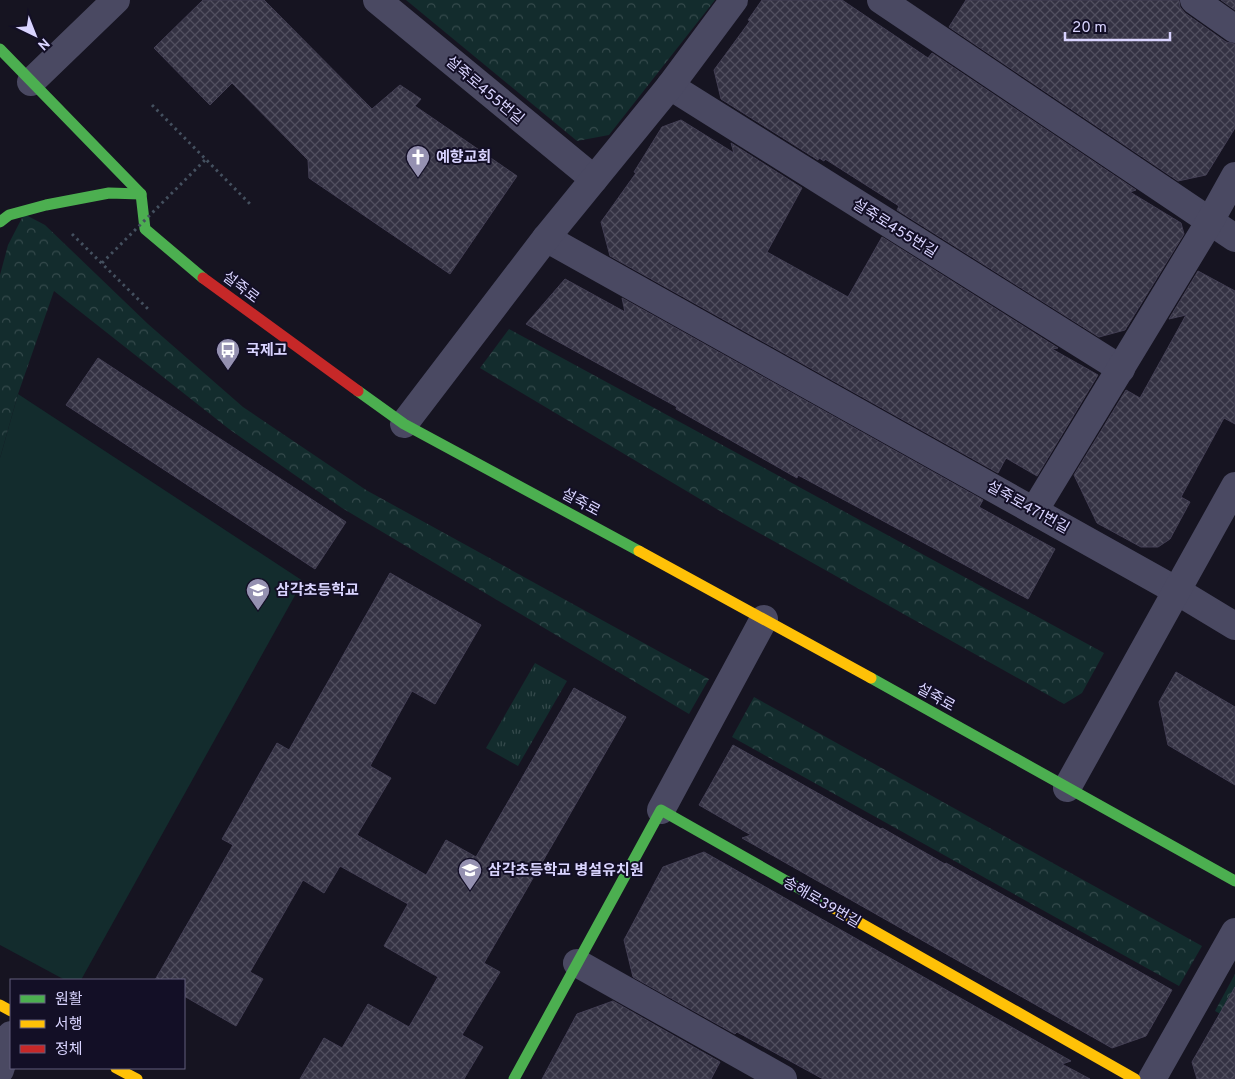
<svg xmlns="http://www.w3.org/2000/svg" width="1235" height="1079" font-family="Overpass,'Noto Sans KR',sans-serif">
  <defs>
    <pattern id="forest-crowns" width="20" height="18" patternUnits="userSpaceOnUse" patternTransform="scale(1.25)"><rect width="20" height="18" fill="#132c2d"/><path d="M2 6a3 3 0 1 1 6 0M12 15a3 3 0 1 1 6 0" fill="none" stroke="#354a4c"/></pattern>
    <pattern id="park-tufts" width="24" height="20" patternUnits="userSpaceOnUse" patternTransform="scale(1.25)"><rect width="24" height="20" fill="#132c2d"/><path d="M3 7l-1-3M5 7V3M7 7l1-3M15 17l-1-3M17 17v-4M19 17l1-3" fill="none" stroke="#354a4c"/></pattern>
    <pattern id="building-cross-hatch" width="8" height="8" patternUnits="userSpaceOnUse" patternTransform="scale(1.25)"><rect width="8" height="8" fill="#343243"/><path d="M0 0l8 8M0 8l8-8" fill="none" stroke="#514f5f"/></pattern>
  </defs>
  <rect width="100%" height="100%" fill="#161421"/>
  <!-- grass -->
  <path fill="#132c2d" d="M18,394l285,187 -222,399h-16l-65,-35v-487z"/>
  <!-- forest -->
  <g fill="url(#forest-crowns)">
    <path d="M406,0h309l-106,135 -32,6z"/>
    <path d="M24,214l21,11 103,99 95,83 123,83 343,189 -20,35 -347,-206 -113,-79 -175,-138 -36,103 -18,64v-183l8,-30z"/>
    <path d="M509,329l595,324 -22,40 -18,11 -344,-193 -240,-143z"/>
    <path d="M754,697l448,249 -23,40 -447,-249z"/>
    <path d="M1235,974v48l-20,-11z"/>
  </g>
  <!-- park -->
  <path fill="url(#park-tufts)" d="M535,663l32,18 -49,85 -32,-18z"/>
  <!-- building -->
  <g fill="url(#building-cross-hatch)" stroke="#433f54">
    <path d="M203,0h61l108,109 28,-24 21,14 -6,7 102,70 -67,98 -141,-96 -1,-18 -76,-77 -22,22 -56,-57z"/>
    <path d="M762,0h80l86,58 4,-5 204,137 -6,2 51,31 3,11 -59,96 -26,7 -202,-127 2,-4 -74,-47 -1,2 -5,-3 -1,2 -97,-61 -7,-29 36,-49 -2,-1z"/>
    <path d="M966,0h213l1,7 5,6 41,29 9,2v84l-29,47 -28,6 -229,-154z"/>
    <path d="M1221,0h14v10z"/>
    <path d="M681,120l53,33 -3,-10 71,45 -35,64 81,45 34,-60 176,111 -6,1 46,26 -61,101 -31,-18 -8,15 -388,-217 -9,-34 35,-49 -2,-1 28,-45z"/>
    <path d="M1198,271l37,20v133l-11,-6 -43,79 9,5 -20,37 -12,8h-17l-44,-24 -23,-48 52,-85 14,8 46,-83 -17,4z"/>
    <path d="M565,279l60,33 -3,-14 361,202 -4,7 76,42 -27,50 -230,-124 -1,3 -121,-69 1,-2 -151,-83z"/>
    <path d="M98,358l248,164 -31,47 -249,-164z"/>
    <path d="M390,573l91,52 -46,79 -23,-13 -42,75 21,12 -34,57 69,40 20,-35 30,17 98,-169 52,29 -142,246 16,9 -38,63 21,12 -19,32h-164l24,-41 18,10 26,-44 41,23 29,-50 -54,-31 24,-42 -68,-38 -16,27 -21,-13 -53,92 13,7 -27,47 -52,-30v-16h-29l78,-135 -11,-6 55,-96 12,7z"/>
    <path d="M1176,672l59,35v78l-67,-40 -9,-43z"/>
    <path d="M733,745l148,84 1,-1 63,36 1,-1 226,127 -26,46 -34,12 -370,-210 9,-3 -52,-30z"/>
    <path d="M704,852l367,209 -9,3 28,15h-267l-86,-47 -2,2 -102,-57 -9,-37 39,-73z"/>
    <path d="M1235,987v92h-38l-5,-17z"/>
    <path d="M613,1001l107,61 -9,17h-169l35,-65z"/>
  </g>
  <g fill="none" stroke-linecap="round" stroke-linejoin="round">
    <!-- path -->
    <g stroke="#44505f" stroke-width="3" stroke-dasharray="2.5 4" stroke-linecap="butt">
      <path d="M152,105l100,101"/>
      <path d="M72,234l76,75"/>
    </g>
    <!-- street -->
    <g stroke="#4a4962" stroke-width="28">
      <path d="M377,0l217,179"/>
      <path d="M881,0l354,238"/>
      <path d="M1194,0l41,29"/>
      <path d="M31,82l85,-82"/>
      <path d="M670,86l451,283"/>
      <path d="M546,238l631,353 58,35"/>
      <path d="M404,424l142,-186 124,-152 64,-86"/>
      <path d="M1034,511l176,-290 25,-45"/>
      <path d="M1067,788l168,-302"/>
      <path d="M661,810l103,-191"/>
      <path d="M577,963l206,116"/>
      <path d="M0,1070l11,-35"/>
      <path d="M1152,1079l83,-147"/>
    </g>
    <!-- fast -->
    <g stroke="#4caf50" stroke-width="11">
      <path d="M0,49l141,145 4,35 58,49"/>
      <path d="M0,222l9,-7 37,-10 63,-12 32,1"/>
      <path d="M358,391l46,33 235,127"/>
      <path d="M871,678l364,203"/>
      <path d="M514,1079l147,-269 171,97"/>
    </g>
    <!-- slow -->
    <g stroke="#ffc107" stroke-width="11">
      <path d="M639,551l232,127"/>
      <path d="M832,907l303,172"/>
      <path d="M0,1005l11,6"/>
      <path d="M116,1068l21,11"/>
    </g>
    <!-- jam -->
    <path stroke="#c62828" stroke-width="11" d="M203,278l155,113"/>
    <!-- path-bridge -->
    <path stroke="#44505f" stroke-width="3" stroke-dasharray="2.5 4" stroke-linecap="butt" d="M102,263l104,-104"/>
  </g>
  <!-- icons -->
  <defs>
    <g id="church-pin" transform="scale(1.25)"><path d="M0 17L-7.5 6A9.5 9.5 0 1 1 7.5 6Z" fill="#9591b1" stroke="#130f26"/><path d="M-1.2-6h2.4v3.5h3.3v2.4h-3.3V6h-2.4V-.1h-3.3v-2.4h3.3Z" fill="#fff"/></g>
    <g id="bus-pin" transform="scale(1.25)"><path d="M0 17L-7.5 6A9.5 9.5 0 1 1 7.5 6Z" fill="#9591b1" stroke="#130f26"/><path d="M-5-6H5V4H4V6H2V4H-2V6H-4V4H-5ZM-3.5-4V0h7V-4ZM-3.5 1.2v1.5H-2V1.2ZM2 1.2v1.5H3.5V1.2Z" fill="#fff"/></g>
    <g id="school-pin" transform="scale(1.25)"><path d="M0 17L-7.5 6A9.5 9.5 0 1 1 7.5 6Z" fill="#9591b1" stroke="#130f26"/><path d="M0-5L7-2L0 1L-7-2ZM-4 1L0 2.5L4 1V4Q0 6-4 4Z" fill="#fff"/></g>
  </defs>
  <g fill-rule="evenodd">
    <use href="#church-pin" x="418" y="157"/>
    <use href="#bus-pin" x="228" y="350"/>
    <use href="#school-pin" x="258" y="590"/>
    <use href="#school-pin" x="470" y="870"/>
  </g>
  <g text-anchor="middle" stroke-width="4" stroke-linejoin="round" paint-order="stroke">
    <!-- street labels -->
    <g font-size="15" fill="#d9d4ff" stroke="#130f26">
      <text transform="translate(485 90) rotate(40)" y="5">설죽로455번길</text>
      <text transform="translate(895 228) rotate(32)" y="5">설죽로455번길</text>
      <text transform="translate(241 287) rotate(37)" y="5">설죽로</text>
      <text transform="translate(581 502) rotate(28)" y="5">설죽로</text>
      <text transform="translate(1028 507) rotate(29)" y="5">설죽로471번길</text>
      <text transform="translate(936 697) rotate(29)" y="5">설죽로</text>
      <text transform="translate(822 902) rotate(30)" y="5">송해로39번길</text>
    </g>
    <!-- poi labels -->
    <g font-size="15" font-weight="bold" fill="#d9d4ff" stroke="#130f26" text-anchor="start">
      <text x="436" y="162">예향교회</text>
      <text x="246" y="355">국제고</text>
      <text x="276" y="595">삼각초등학교</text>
      <text x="488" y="875">삼각초등학교 병설유치원</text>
    </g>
  </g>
  <!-- legend -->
  <rect x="10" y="979" width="175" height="90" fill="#130f26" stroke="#625e7d"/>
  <rect x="20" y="995" width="25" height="8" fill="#4caf50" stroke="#625e7d"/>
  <text x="55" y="1004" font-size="15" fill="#d9d4ff">원활</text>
  <rect x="20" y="1020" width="25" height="8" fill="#ffc107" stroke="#625e7d"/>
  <text x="55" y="1029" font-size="15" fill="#d9d4ff">서행</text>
  <rect x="20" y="1045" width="25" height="8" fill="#c62828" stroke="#625e7d"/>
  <text x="55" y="1054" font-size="15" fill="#d9d4ff">정체</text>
  <!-- north arrow -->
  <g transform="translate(35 35) rotate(137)" stroke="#130f26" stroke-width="4" paint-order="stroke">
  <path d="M0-4L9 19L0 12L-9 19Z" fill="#d9d4ff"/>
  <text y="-8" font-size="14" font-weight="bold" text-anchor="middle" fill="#d9d4ff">N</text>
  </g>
  <!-- scale -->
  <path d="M1065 32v8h105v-8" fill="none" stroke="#d9d4ff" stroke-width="2.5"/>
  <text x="1072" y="32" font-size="15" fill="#d9d4ff" stroke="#130f26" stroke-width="4" paint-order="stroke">20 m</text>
</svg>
